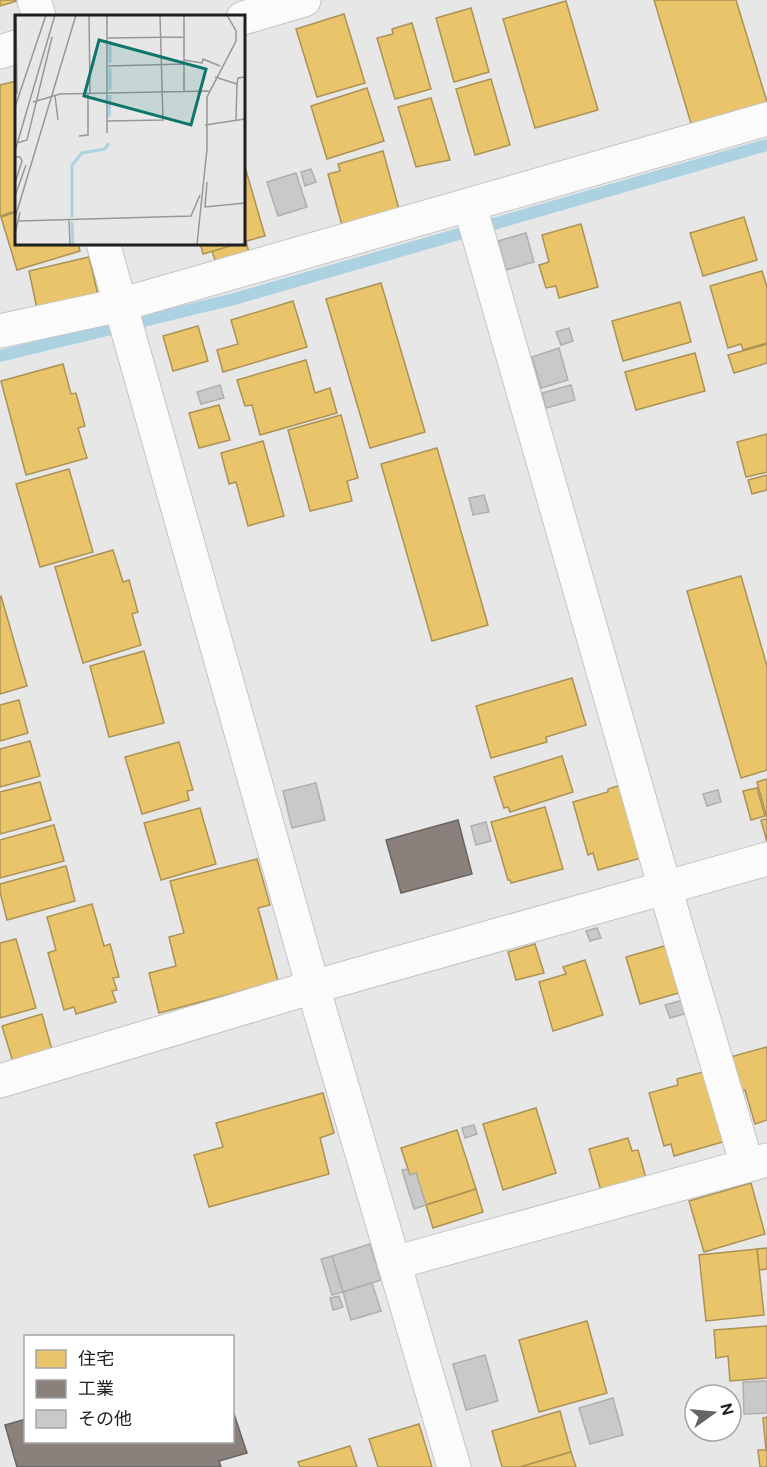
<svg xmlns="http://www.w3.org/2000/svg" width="767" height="1467" font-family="'DM Sans','Noto Sans JP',sans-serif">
  <rect width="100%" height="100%" fill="#e7e7e8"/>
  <!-- homes -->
  <g fill="#e9c46a" stroke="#ac9254" stroke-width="1.5">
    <path d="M0,0h17v1l-17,5z"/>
    <path d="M654,0h82l31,102v6l-74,22z"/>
    <path d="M566,1l32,109 -63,18 -32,-109z"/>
    <path d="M471,8l18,64 -35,10 -18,-64z"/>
    <path d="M344,14l21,69 -48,14 -21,-68z"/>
    <path d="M412,23l19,66 -36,10 -18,-61 16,-4 -1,-5z"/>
    <path d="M491,79l19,66 -35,10 -19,-66z"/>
    <path d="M16,81v130l-16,5v-131z"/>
    <path d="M367,88l17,53 -57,18 -16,-53z"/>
    <path d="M431,98l19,62 -34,7 -18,-60z"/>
    <path d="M383,151l17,62 -57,16 -15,-55 12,-3 -2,-7z"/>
    <path d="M243,160l22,76 -22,6z"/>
    <path d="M16,212v31h62l2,8 -63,19 -16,-53z"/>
    <path d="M744,217l13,43 -54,16 -13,-43z"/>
    <path d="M581,224l17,63 -39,11 -3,-12 -10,2 -7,-23 10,-3 -7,-27z"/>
    <path d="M246,241l4,16 -33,9 -5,-15z"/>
    <path d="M200,243h40l-37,11z"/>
    <path d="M89,257l9,38 -61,14 -8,-38z"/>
    <path d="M762,271l5,16v56l-24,7 -2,-6 -13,4 -18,-62z"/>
    <path d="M381,283l44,149 -55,16 -44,-149z"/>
    <path d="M293,301l14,46 -84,25 -6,-22 21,-6 -7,-24z"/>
    <path d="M680,302l11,40 -68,19 -11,-40z"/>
    <path d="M198,326l10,35 -35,10 -10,-35z"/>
    <path d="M767,344v19l-33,10 -6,-18z"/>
    <path d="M695,353l10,38 -69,19 -11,-38z"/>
    <path d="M306,360l9,33 15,-5 7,25 -77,22 -8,-30 -7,1 -8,-26z"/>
    <path d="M63,364l8,30 5,-1 9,33 -7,2 9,30 -61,17 -25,-94z"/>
    <path d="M219,405l11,35 -31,8 -10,-35z"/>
    <path d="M341,415l17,63 -11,3 5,20 -42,10 -22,-81z"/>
    <path d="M767,434v38l-21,5 -9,-35z"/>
    <path d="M263,441l21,75 -36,10 -12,-44 -7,2 -8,-31z"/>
    <path d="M437,448l51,177 -56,16 -51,-177z"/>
    <path d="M69,469l24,83 -53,15 -24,-83z"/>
    <path d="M767,475v15l-15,4 -4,-14z"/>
    <path d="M113,550l10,32 6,-2 9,32 -6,2 9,31 -58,18 -28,-96z"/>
    <path d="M741,576l26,90v104l-26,8 -54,-187z"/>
    <path d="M1,596l26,90 -27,8v-97z"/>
    <path d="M144,651l20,72 -55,14 -19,-71z"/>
    <path d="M572,678l14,47 -40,12 1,5 -56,16 -15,-52z"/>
    <path d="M19,700l9,33 -28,8v-36z"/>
    <path d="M30,741l10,35 -40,11v-38z"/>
    <path d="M179,742l14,48 -6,1 2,9 -47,14 -17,-57z"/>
    <path d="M562,756l11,36 -63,20 -2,-5 -4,1 -10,-31z"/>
    <path d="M767,779v39l-10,-36z"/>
    <path d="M40,782l11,38 -51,14v-42z"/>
    <path d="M621,785l20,73 -43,12 -5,-17 -5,2 -15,-53 35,-10v-3z"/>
    <path d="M757,788l8,28 -14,4 -8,-29z"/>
    <path d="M545,807l18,62 -52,14 -1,-3h-2l-17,-58z"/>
    <path d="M200,808l16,56 -55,16 -17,-57z"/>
    <path d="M767,819v23l-6,-22z"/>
    <path d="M54,825l10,36 -64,17v-38z"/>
    <path d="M257,859l13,46 -12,3 20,73 -119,32 -10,-40 27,-7 -7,-29 15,-4 -14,-52z"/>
    <path d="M66,866l9,35 -68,19 -7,-28v-8z"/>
    <path d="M92,904l12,42 6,-2 9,33 -6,1 4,12 -5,1 4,11 -40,12 -2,-7 -10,3 -16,-57 8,-3 -9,-33z"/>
    <path d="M16,939l20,69 -36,10v-75z"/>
    <path d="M535,944l9,29 -28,7 -8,-28z"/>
    <path d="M668,945l14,47 -42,12 -14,-47z"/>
    <path d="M585,960l18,55 -50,16 -14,-49 27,-8 -3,-7z"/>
    <path d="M42,1014l10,36 -39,12 -11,-36z"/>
    <path d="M767,1047v73l-12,4 -10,-34 -5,2 -10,-35z"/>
    <path d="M707,1071l19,70 -52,15 -3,-12 -7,2 -15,-53 29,-8 -1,-6z"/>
    <path d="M323,1093l11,40 -14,5 9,36 -120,33 -15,-52 29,-8 -7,-24z"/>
    <path d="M536,1108l20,65 -53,17 -20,-66z"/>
    <path d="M457,1130l19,59 -50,16 -10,-32 -6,2 -9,-27z"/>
    <path d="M628,1138l4,13 6,-1 8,28 -45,13 -12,-42z"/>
    <path d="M751,1183l14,51 -61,18 -15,-51z"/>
    <path d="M476,1189l7,23 -50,16 -7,-23z"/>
    <path d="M767,1248v21l-8,1 -2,-21z"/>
    <path d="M757,1249l7,66 -58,6 -7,-66z"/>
    <path d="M587,1321l20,72 -68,19 -20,-72z"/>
    <path d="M767,1326v52l-37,3 -2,-25 -12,2 -2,-28z"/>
    <path d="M560,1411l11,41 -51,15h-18l-10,-36z"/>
    <path d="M767,1417v50h-7l-2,-17h8l-3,-32z"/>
    <path d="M419,1424l13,43h-54l-9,-28z"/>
    <path d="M350,1446l7,21h-57l-2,-5z"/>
    <path d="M571,1452l5,15h-56z"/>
  </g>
  <!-- industry -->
  <g fill="#8a817c" stroke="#6a6460" stroke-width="1.5">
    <path d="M458,820l14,54 -71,19 -15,-53z"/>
    <path d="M232,1408l15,45 -28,8 2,6h-204l-12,-42 21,-6v23h206z"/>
  </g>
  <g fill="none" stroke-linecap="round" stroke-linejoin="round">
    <!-- stream -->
    <path stroke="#acd1e0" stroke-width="12" d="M0,356l234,-57 533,-154"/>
  </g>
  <!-- building -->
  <g fill="#cac9ca" stroke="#afafaf" stroke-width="1.5">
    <path d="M311,169l5,13 -11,4 -4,-14z"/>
    <path d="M296,173l11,34 -29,9 -11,-34z"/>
    <path d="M526,233l8,29 -28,8 -8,-29z"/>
    <path d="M569,328l4,13 -12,4 -5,-13z"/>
    <path d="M559,348l9,32 -27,8 -9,-31z"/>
    <path d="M220,385l4,13 -23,6 -4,-12z"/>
    <path d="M571,385l4,15 -29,8 -4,-15z"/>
    <path d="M484,495l5,17 -16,3 -4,-17z"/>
    <path d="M316,783l9,37 -33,8 -9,-37z"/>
    <path d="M718,790l3,12 -14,4 -4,-12z"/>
    <path d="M486,822l5,19 -15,4 -5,-19z"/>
    <path d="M597,928l4,10 -11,3 -4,-10z"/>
    <path d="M687,999l4,13 -21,6 -5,-13z"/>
    <path d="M474,1125l3,9 -12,4 -3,-10z"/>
    <path d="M407,1169l3,6 6,-2 10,32 -12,4 -12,-39z"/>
    <path d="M370,1244l11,36 -38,12 -11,-36z"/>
    <path d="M332,1256l11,36 -11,3 -11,-36z"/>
    <path d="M372,1283l9,28 -30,9 -8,-28z"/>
    <path d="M339,1296l4,11 -10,3 -3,-12z"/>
    <path d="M485,1355l13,46 -32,9 -13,-46z"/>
    <path d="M767,1381v32l-23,1 -1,-32z"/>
    <path d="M613,1398l10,37 -33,9 -11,-36z"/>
  </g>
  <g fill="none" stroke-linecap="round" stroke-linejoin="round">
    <!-- minor casing -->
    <g stroke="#c4c4c4" stroke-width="35">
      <g id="minor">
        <path d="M34,0l5,16"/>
        <path d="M243,18l61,-18"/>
        <path d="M0,52l16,-5"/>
        <path d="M470,206l195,682 82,277"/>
        <path d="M103,243l210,744 141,480"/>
        <path d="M0,331l120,-26 647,-186"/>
        <path d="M0,1081l313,-94 454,-128"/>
        <path d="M394,1263l373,-103"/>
      </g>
    </g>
    <!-- minor -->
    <use href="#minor" stroke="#fbfbfc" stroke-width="33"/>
  </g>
  <!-- overview -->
  <g transform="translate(15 15)">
    <rect width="230" height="230" fill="#e7e7e8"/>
    <path fill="none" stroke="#acd1e0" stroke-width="3" d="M95,26v22M95,53v22M94,102l1,-22M57,202v-52l10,-12 23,-4 4,-6M57,207l1,22"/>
    <path fill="none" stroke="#979798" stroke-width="1.5" d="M1,0l1,79M74,0l1,78M93,23l76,-1M169,45l18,3 1,-4 17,7M93,51l76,-2M200,62l22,7 1,-6 7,-1M169,77v-77M40,81l3,24M18,87l27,-8 149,-3M0,92l31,-92M221,105l1,-36M92,106l56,-1 -3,-105M190,110l40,-6M92,118v-118M64,121l9,-1v-42M2,128l10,-3 25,-103M0,136l40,-136M0,142h5l2,4 -7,22M192,167l-2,25 40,-4M0,181l11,-31M0,203l61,-203M54,205l1,24M4,206l172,-5 9,-21M0,219l5,-22M182,229l10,-95v-52l29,-56v-10l-9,-16"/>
    <path fill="#0f766e" fill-opacity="0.15" stroke="#0f766e" stroke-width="3" d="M84,25l107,29 -15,56 -107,-29z"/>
    <rect width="230" height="230" fill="none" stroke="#1e1f1f" stroke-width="3"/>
  </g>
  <!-- legend -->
  <rect x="24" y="1335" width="210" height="108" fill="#ffffff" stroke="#a5a5a5" stroke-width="1.5"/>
  <rect x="36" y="1350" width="30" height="18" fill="#e9c46a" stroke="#a5a5a5" stroke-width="1.5"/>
  <text x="78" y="1365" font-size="18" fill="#1e1f1f">住宅</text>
  <rect x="36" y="1380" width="30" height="18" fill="#8a817c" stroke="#a5a5a5" stroke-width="1.5"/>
  <text x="78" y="1395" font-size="18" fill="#1e1f1f">工業</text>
  <rect x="36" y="1410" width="30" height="18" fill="#cac9ca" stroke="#a5a5a5" stroke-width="1.5"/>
  <text x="78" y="1425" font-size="18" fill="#1e1f1f">その他</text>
  <!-- north arrow -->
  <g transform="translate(713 1413) rotate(75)"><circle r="28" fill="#ffffff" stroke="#a5a5a5" stroke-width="1.5"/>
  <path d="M0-4.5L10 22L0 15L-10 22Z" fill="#646565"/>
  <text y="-9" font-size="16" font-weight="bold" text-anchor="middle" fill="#1e1f1f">N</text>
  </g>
</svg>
